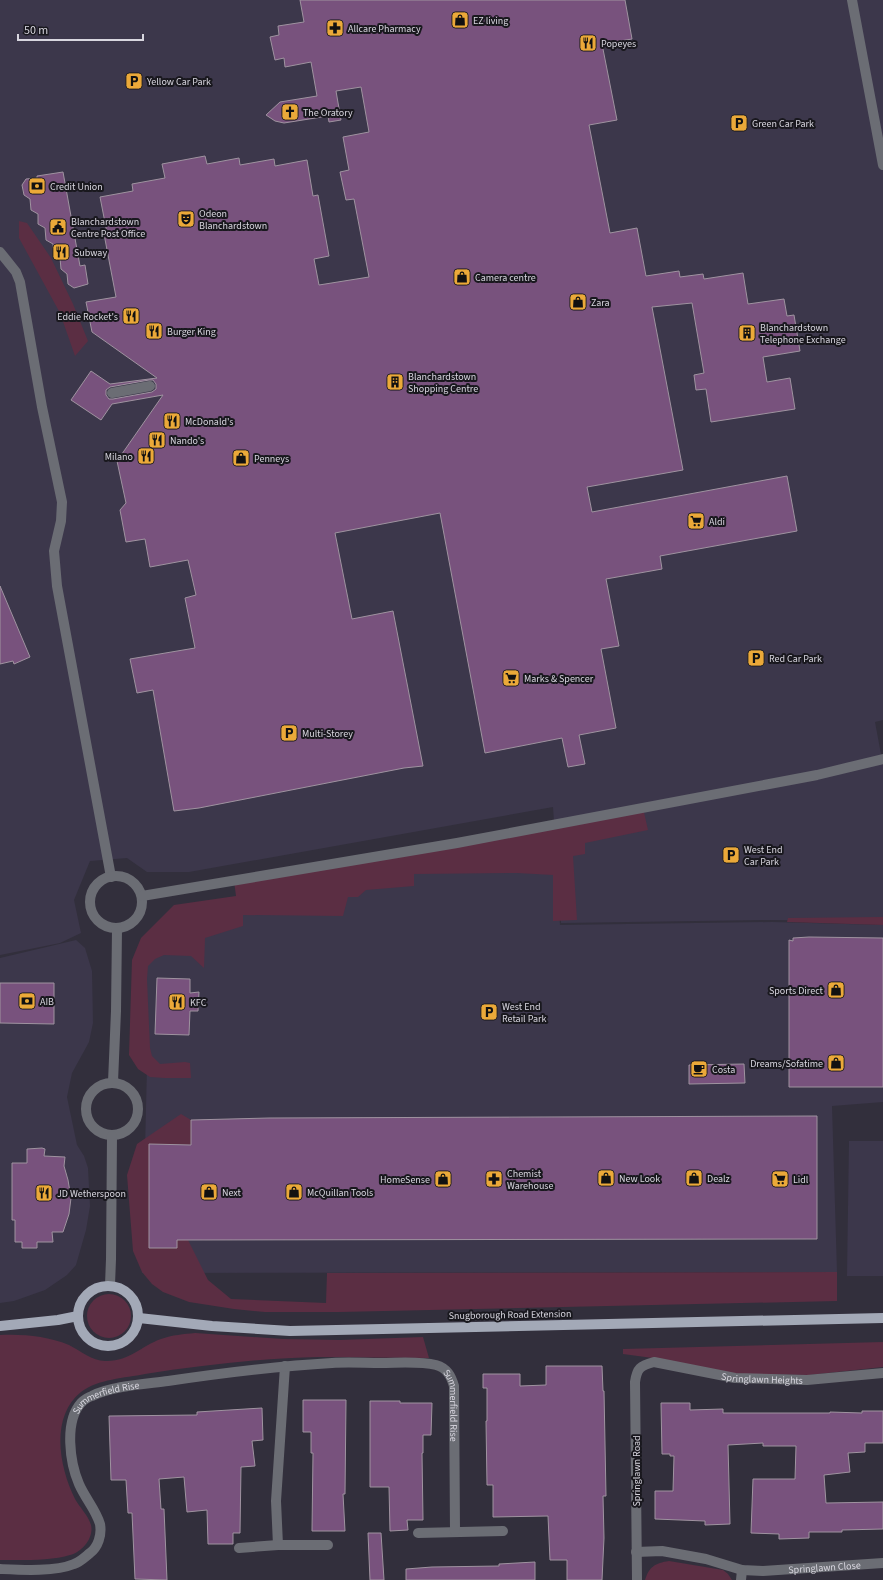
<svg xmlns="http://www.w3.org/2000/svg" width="883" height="1580" font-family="'Source Sans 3',sans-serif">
  <rect width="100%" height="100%" fill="#322f3c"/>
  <!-- built -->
  <g fill="#3c374b">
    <path d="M0,0h883v720l-8,2 8,43v156l-114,-1 -208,3 -8,-116 -364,65h-42l-20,-14 -37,3 -16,39 7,33 -21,10 -60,12z"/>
    <path d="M555,844l5,81 212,-3 111,3v177l-51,4 5,166 -695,1 5,-206 -5,-95 34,-56z"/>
    <path d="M76,940l9,8 7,23 1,52 -4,19 -17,31 -5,24 10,48 7,11 4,12 2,38 -4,24 -10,35 -9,10 -22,15 -31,11 -14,2v-345z"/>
    <path d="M849,1141h34v135h-36z"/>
  </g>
  <!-- green -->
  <g fill="#5b2e43">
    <path d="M19,221l8,2 24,35 22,46 15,37 -13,15 -15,-43 -41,-75z"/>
    <path d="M643,808l5,22 -63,13v11l-12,2 4,64 -24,1v-46l-36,-2 -103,1v12l-48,4 -8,7h-10l-5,19 -100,-1v11l-38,12 -1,30 -13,-12 -27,-1 -9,4 -7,7 -1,13 3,69 2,8 8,8 25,-2 5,1 1,15h-26l-15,-1 -12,-8 -9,-14 3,-95 9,-22 33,-33 62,-9 -2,-15z"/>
    <path d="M883,917v8l-96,-3 1,-4z"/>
    <path d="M181,1114l10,6v25l-41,-1 -1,104h28v-8h11l20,40 23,19 95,4 1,-30 510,-1v29l-498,11h-74l-31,-3 -45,-7 -26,-10 -11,-8 -10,-12 -9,-21 -6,-76 10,-31z"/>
    <circle cx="109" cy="1316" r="22"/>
    <path d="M195,1333l88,6 57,1 83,-3 6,21c-37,0 -74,-1 -110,-1 -58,1 -117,8 -174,17 -20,4 -47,5 -64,18 -31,25 -22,75 -6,107 5,9 13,16 16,26 3,13 -9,27 -21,30 -18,6 -51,5 -70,5v-225c24,-1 47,1 69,10 12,6 23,16 36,16 24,1 36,-15 56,-22 11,-4 23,-5 34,-6z"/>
    <path d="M883,1342v25l-74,8 -72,-1 -77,-15 -37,-5v-5z"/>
    <path d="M669,1561l54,9 5,4 4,6h-87c4,-13 10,-17 24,-19z"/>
  </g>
  <!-- building -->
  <g fill="#78527d" stroke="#9f93a0" fill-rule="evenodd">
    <path d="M300,0h325l7,39 -30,5 15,76 -28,5 21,108 27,-5 9,48 33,-5 1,6 23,-3 1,5 39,-6 5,31 36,-5 3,17 7,-1 6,36 -37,6 4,25 23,-4 5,31 -84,13 -5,-33 -10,1 -2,-15 10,-2 -12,-70 -40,4 31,163 -96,17 5,25 195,-36 10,55 -137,25 2,13 -56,10 13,67 -18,3 15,79 -37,7 6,29 -17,3 -6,-29 -77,15 -45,-240 -105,20 17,86 41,-8 30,155 -19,2 -205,40 -25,3 -21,-121 -16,3 -7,-34 65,-11 -10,-50 11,-3 -8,-35 -38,7 -5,-28 -19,3 -6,-32 6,-7 -9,-42 46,-66 -51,9 -11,16 -30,-20 20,-29 19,13 47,-6 -65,-46 -6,-30 30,-5 -12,-63 3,-1 -7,-36 33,-6 -1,-7 33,-6 -3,-14 43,-8 2,8 32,-6 1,7 34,-6 1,7 32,-6 6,36 5,-1 11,61 -15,3 5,26 50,-8 -15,-78 -8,1 -6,-28 9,-2 -6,-33 26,-5 -8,-45 -25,4 5,29 -12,2 -1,-6 -44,7 -9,-2 -9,-6 14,-13 37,-6 -6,-34 -26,5 -1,-9 -9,2 -5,-23 9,-2 -1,-9 26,-4zM149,380h4l3,4v5l-4,3 -39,7h-4l-3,-4v-5l4,-3z"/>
    <path d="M63,172l17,94 5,-1 3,19 -14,4 -6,-4 -1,-10 -6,-5 -1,-11 -6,-4 -1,-10 -7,-4 -1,-12 -7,-4v-10l-7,-4 -1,-11 -6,-4 -2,-10 4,-6 11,-1v-2z"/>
    <path d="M0,586l30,71 -16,7 -1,-3 -13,3z"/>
    <path d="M809,937l74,1v149h-94v-147l4,1v-3z"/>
    <path d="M157,978l33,1v14l9,-1 -1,19h-8l-1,24 -34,-1z"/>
    <path d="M0,983h54v41l-54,-1z"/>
    <path d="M744,1064l1,19 -56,1v-19z"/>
    <path d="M817,1116v123l-640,1v8h-28v-104l42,1v-25l78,-2z"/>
    <path d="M42,1148l3,1 -1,7 21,1 -1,9 4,14 3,18 -2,16 -6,18h-11l1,10h-16v6h-15v-6h-7v-22h-3v-57h15v-14z"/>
    <path d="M546,1366h56l1,25h1l2,105h-3l1,42 -2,42h-35v-20h-17l-2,-44 -55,1v-32h-6l-1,-64h1v-33h-4v-14h37v12l26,-1z"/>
    <path d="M303,1400h43l-1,94h-2l2,37h-33l1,-78h-2v-21h-8z"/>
    <path d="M370,1401h30v2h32l-1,32h-8v18h-1l1,67h-16l1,10 -18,1 -1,-44h-19z"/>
    <path d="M661,1403h29v7l33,-1v4h107v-1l32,1v-2h21v32h-18v9l-17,1 2,19 -26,3 2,28 57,-1v27l-41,1v2h-33v6l-30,1v-5l-28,-1 2,-54h42l1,-33h-33v-3l-35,2 2,79 -25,1v-4l-50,-2v-28h18l1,-35h-4v-2h-8z"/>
    <path d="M262,1408l1,32 -11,1 3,25 -14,1 -1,66h-7v11h-25l-1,-34 -20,2 -3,-35 -25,2 2,30h3l3,71 -32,-1 -3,-66h-4l-2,-33h-15l-2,-64 88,-1v-3z"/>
    <path d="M368,1533h13l3,47h-14z"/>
    <path d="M535,1562v18h-129v-11l26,-2 67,-1v-2z"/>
  </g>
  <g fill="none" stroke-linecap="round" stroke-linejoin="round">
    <!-- minor -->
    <g stroke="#6b6d74" stroke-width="10">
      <path d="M852,0l31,165"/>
      <path d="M0,252l16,20 4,10 22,125 20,95 -1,19 -7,30 3,35 54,291"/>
      <path d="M112,393l38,-7"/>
      <circle cx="116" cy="902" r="26"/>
      <path d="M142,896l315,-53 360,-68 66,-16"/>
      <path d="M113,1082l3,-71 1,-82"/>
      <circle cx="112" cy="1109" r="26"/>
      <path d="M110,1285l1,-26 1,-123"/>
      <path d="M418,1533l85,-2"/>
      <path d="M278,1545l-2,-44 9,-135"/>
      <path d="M239,1548l39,-3h50"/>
      <path id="s1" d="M636,1552l26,-1 44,8 36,11 21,1 120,-8"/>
      <path id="s2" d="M0,1569c21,1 55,3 74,-5 6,-2 11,-7 16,-11 8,-6 12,-18 10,-29 -4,-14 -15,-26 -21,-40 -9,-21 -15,-62 2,-81 2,-2 7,-6 11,-7 19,-10 54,-12 76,-15 54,-8 109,-15 164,-18 16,-1 33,0 49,0 17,0 38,-2 55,2 11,3 15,11 18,21l1,145"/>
      <path id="s3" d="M637,1580l-2,-198c2,-14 5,-16 19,-20l81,16 72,2 76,-7"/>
      <path d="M741,1580l1,-10"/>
    </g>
    <!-- major -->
    <g stroke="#a3a9b7" stroke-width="10">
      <circle cx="108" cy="1316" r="30"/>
      <path d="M139,1318l73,8 78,5 593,-13"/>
      <path d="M0,1326l58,-6 20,-4"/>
    </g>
  </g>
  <!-- icons -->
  <defs>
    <g id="shop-square" transform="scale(0.9)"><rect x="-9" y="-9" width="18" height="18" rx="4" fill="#eba939" stroke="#19181e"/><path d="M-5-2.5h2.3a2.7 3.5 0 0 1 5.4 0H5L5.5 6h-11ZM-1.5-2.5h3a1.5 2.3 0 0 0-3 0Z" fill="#111"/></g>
    <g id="pharmacy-square" transform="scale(0.9)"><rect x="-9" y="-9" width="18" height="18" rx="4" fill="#eba939" stroke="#19181e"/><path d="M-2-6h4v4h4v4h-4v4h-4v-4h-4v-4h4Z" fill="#111"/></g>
    <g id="restaurant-square" transform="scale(0.9)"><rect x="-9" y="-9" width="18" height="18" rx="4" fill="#eba939" stroke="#19181e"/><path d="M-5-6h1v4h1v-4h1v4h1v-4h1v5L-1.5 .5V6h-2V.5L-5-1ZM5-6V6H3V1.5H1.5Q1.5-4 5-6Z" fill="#111"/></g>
    <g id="parking-square" transform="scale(0.9)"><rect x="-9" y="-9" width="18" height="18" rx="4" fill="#eba939" stroke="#19181e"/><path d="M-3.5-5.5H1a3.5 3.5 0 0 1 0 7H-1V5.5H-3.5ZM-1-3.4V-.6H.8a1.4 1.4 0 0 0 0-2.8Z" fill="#111"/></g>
    <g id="church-square" transform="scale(0.9)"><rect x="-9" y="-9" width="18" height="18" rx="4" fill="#eba939" stroke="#19181e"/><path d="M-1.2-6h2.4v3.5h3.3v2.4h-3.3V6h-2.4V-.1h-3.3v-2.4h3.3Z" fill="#111"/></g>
    <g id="bank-square" transform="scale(0.9)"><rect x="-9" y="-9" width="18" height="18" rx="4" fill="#eba939" stroke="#19181e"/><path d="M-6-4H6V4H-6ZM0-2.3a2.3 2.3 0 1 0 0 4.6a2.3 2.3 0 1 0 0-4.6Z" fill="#111"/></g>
    <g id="theatre-square" transform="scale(0.9)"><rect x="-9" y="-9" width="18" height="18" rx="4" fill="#eba939" stroke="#19181e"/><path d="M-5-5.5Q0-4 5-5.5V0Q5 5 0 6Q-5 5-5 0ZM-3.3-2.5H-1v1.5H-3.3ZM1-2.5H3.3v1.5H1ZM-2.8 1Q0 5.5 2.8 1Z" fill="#111"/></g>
    <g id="civic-square" transform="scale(0.9)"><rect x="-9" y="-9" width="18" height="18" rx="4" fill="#eba939" stroke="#19181e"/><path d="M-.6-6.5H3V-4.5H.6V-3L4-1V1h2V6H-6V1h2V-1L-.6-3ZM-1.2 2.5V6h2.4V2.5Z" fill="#111"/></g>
    <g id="building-square" transform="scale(0.9)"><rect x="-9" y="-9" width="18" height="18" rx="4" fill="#eba939" stroke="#19181e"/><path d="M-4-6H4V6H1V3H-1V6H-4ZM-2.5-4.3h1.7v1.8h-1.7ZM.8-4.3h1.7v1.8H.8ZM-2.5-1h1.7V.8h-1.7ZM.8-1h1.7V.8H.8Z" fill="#111"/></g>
    <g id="supermarket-square" transform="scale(0.9)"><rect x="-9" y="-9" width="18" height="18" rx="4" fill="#eba939" stroke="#19181e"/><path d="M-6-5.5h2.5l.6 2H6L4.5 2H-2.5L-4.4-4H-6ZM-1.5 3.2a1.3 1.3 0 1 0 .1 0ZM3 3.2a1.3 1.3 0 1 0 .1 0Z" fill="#111"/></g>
    <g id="cafe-square" transform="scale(0.9)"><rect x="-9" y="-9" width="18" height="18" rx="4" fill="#eba939" stroke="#19181e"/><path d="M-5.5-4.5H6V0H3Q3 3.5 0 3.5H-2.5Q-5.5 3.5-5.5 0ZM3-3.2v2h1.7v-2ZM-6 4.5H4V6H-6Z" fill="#111"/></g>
  </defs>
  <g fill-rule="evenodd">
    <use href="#shop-square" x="460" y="20"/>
    <use href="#pharmacy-square" x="335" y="28"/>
    <use href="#restaurant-square" x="588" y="43"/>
    <use href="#parking-square" x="134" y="81"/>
    <use href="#church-square" x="290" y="112"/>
    <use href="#parking-square" x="739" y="123"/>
    <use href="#bank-square" x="37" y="186"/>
    <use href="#theatre-square" x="186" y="219"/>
    <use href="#civic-square" x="58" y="227"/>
    <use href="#restaurant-square" x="61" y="252"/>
    <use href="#shop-square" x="462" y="277"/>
    <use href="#shop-square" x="578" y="302"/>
    <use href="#restaurant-square" x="131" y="316"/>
    <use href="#restaurant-square" x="154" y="331"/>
    <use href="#building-square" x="747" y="333"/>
    <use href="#building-square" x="395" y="382"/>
    <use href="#restaurant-square" x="172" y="421"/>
    <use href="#restaurant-square" x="157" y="440"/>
    <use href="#restaurant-square" x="146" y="456"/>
    <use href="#shop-square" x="241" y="458"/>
    <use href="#supermarket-square" x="696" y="521"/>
    <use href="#parking-square" x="756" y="658"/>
    <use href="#supermarket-square" x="511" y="678"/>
    <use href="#parking-square" x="289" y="733"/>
    <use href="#parking-square" x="731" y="855"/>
    <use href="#shop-square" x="836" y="990"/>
    <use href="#bank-square" x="27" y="1001"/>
    <use href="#restaurant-square" x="177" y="1002"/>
    <use href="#parking-square" x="489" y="1012"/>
    <use href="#shop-square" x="836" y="1063"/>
    <use href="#cafe-square" x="699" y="1069"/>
    <use href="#shop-square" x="606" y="1178"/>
    <use href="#shop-square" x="694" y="1178"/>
    <use href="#shop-square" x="443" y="1179"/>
    <use href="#pharmacy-square" x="494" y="1179"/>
    <use href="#supermarket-square" x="780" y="1179"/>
    <use href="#shop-square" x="209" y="1192"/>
    <use href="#shop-square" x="294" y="1192"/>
    <use href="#restaurant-square" x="44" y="1193"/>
  </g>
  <g text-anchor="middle" stroke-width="4" stroke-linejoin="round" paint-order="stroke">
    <!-- poi labels -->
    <g font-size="10" fill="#d8d6df" stroke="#19181e" text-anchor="start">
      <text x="473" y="24">EZ living</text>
      <text x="348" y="32">Allcare Pharmacy</text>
      <text x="601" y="47">Popeyes</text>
      <text x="147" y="85">Yellow Car Park</text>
      <text x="303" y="116">The Oratory</text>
      <text x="752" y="127">Green Car Park</text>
      <text x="50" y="190">Credit Union</text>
      <text x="199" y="217">Odeon<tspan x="199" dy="12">Blanchardstown</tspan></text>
      <text x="71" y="225">Blanchardstown<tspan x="71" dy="12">Centre Post Office</tspan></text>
      <text x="74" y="256">Subway</text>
      <text x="475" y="281">Camera centre</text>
      <text x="591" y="306">Zara</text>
      <text x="118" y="320" text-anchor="end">Eddie Rocket's</text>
      <text x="760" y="331">Blanchardstown<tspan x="760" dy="12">Telephone Exchange</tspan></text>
      <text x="167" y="335">Burger King</text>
      <text x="408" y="380">Blanchardstown<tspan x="408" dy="12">Shopping Centre</tspan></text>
      <text x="185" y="425">McDonald's</text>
      <text x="170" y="444">Nando's</text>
      <text x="133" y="460" text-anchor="end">Milano</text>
      <text x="254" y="462">Penneys</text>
      <text x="709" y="525">Aldi</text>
      <text x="769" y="662">Red Car Park</text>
      <text x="524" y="682">Marks &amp; Spencer</text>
      <text x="302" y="737">Multi-Storey</text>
      <text x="744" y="853">West End<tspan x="744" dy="12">Car Park</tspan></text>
      <text x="823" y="994" text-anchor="end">Sports Direct</text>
      <text x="40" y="1005">AIB</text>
      <text x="190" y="1006">KFC</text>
      <text x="502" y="1010">West End<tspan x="502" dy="12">Retail Park</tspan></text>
      <text x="823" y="1067" text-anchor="end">Dreams/Sofatime</text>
      <text x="712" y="1073">Costa</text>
      <text x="507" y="1177">Chemist<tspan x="507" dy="12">Warehouse</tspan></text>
      <text x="619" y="1182">New Look</text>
      <text x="707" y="1182">Dealz</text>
      <text x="430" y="1183" text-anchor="end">HomeSense</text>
      <text x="793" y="1183">Lidl</text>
      <text x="222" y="1196">Next</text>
      <text x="307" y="1196">McQuillan Tools</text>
      <text x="57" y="1197">JD Wetherspoon</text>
    </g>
    <!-- street labels -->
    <g font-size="10" fill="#d8d6df" stroke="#19181e">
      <text transform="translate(510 1314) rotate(-1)" y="4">Snugborough Road Extension</text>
      <text dy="4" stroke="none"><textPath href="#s3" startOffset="338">Springlawn Heights</textPath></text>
      <text dy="4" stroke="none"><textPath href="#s2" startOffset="281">Summerfield Rise</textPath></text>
      <text dy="4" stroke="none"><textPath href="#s2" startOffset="664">Summerfield Rise</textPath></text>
      <text transform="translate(636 1471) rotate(-90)" y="4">Springlawn Road</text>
      <text dy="4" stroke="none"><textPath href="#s1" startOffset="191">Springlawn Close</textPath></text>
    </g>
  </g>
  <!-- scale -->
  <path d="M18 34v6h125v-6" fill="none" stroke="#d8d6df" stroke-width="2"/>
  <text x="24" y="34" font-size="12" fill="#d8d6df" stroke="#19181e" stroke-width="3" paint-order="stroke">50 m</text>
</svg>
